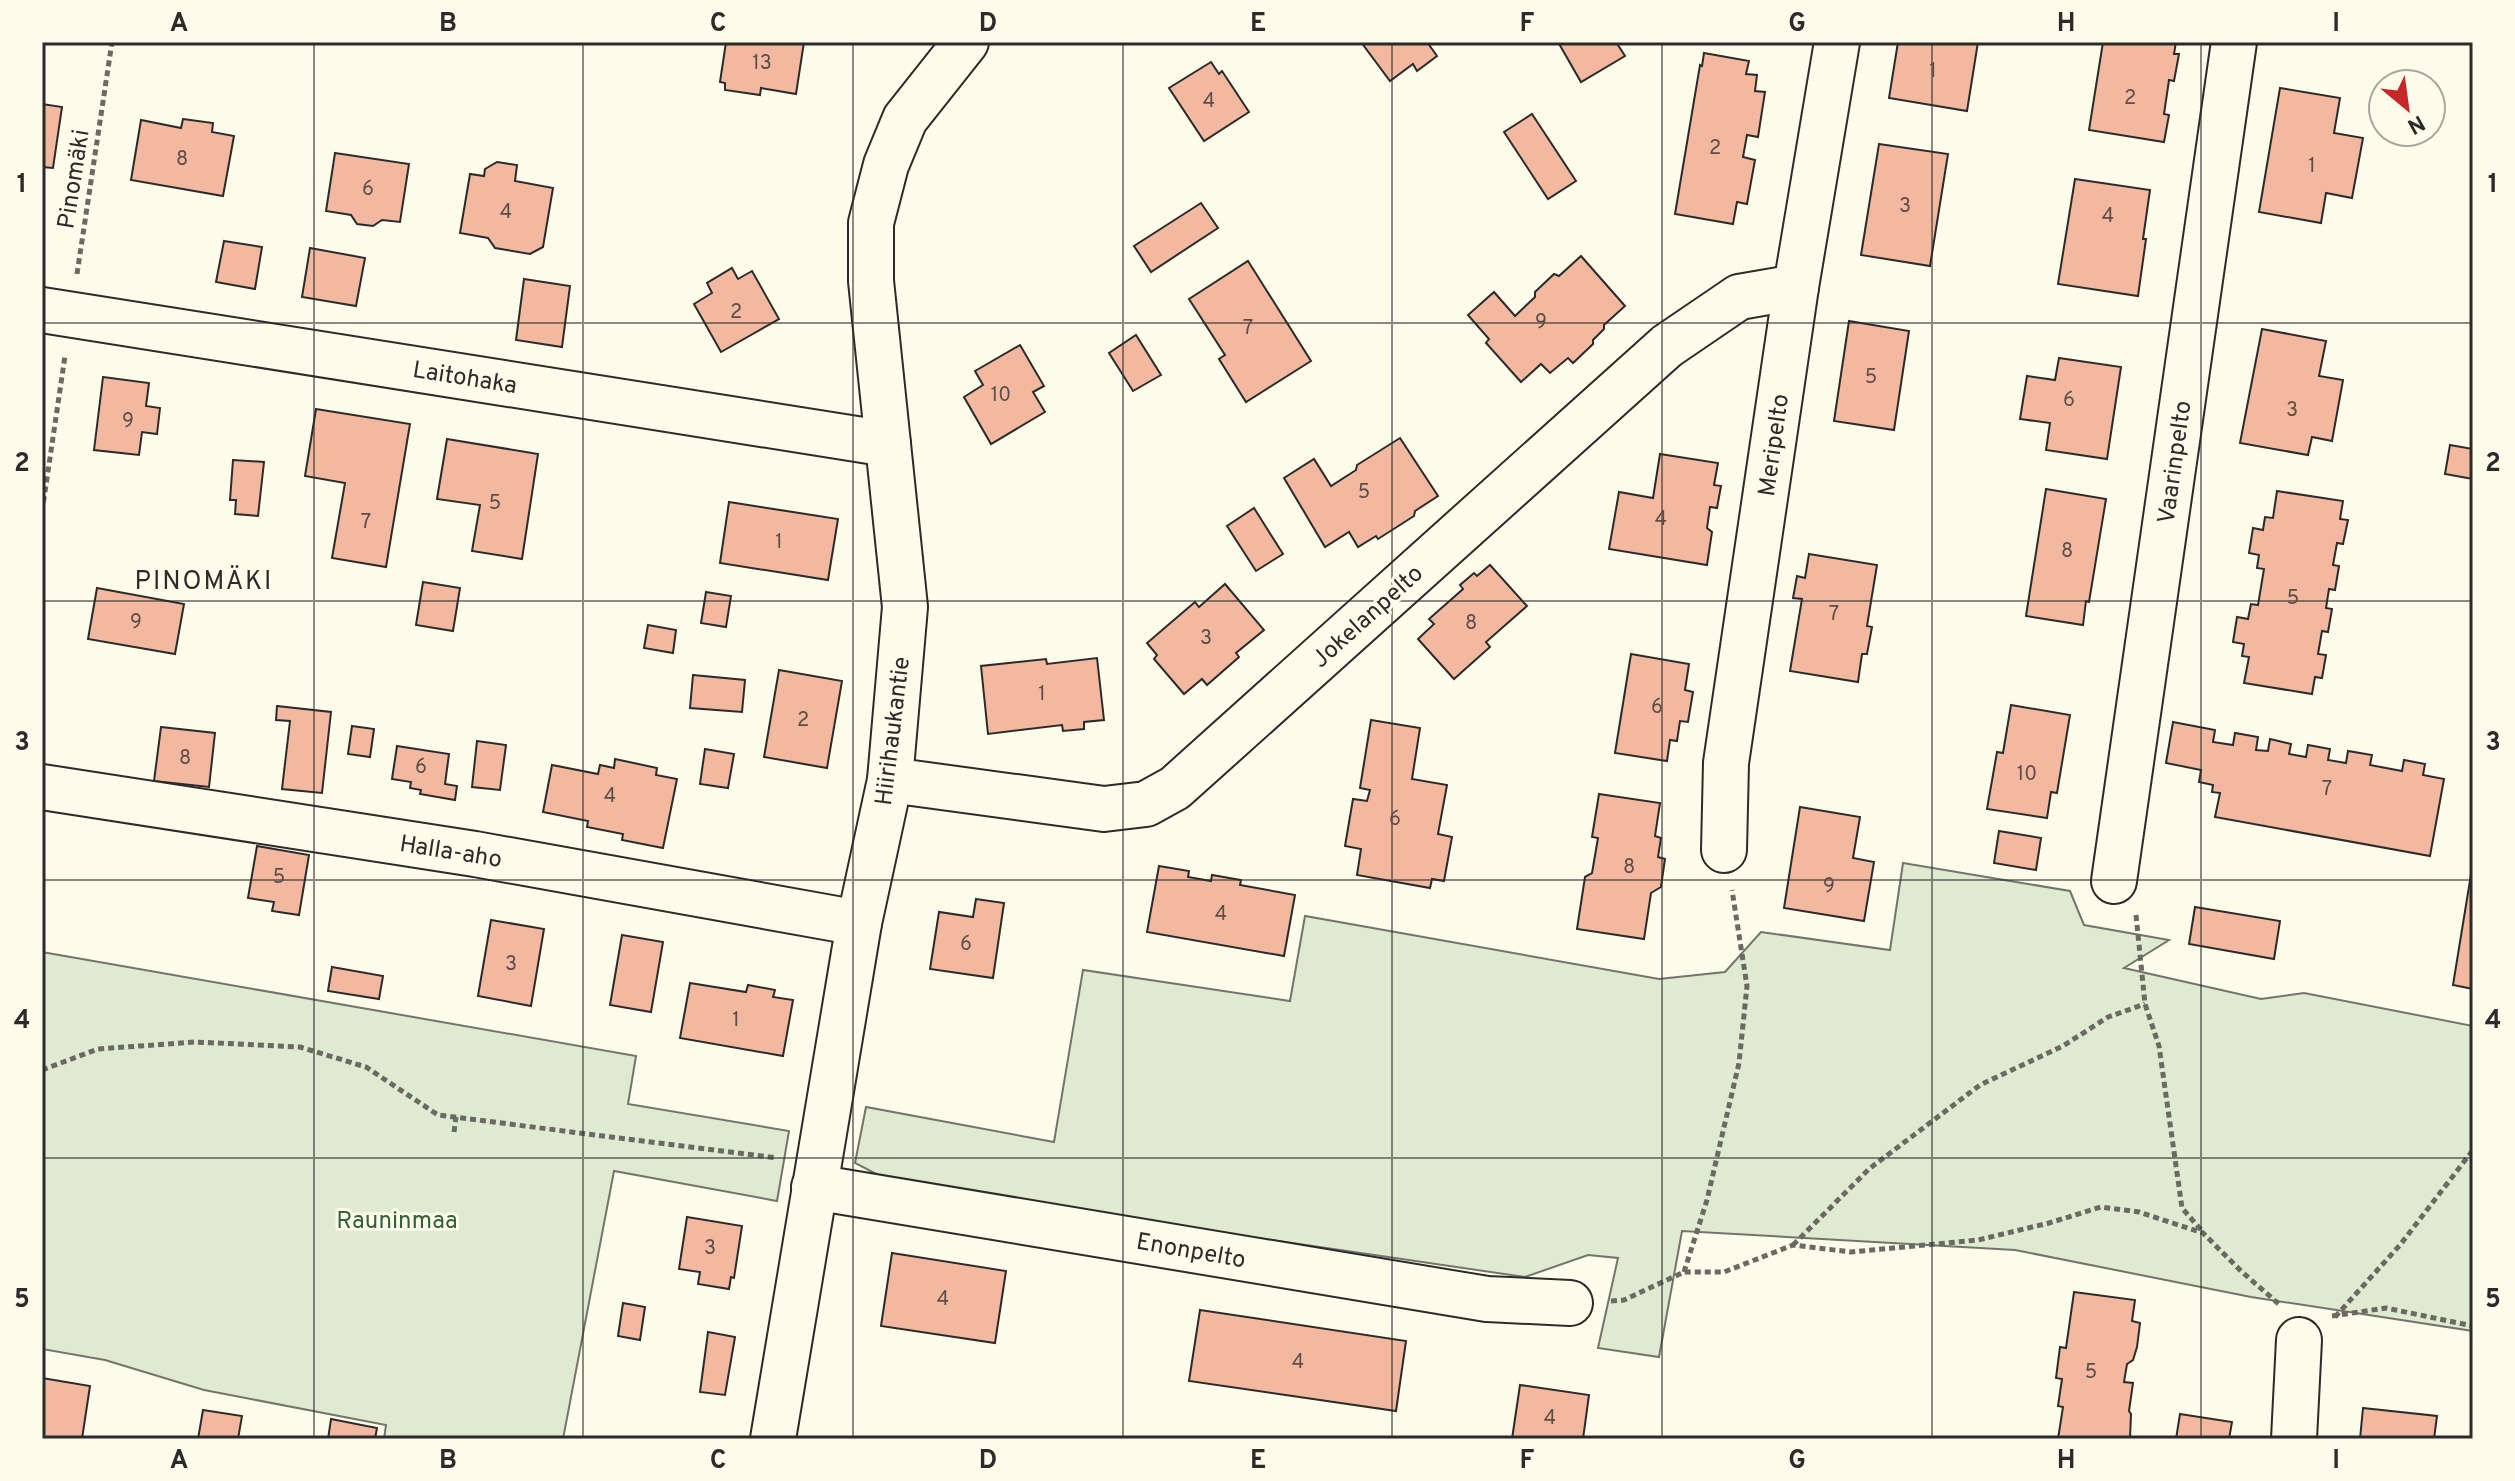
<svg xmlns="http://www.w3.org/2000/svg" width="2515" height="1481" font-family="Overpass,sans-serif">
  <rect width="100%" height="100%" fill="#fdfbea"/>
  <!-- green -->
  <g fill="#deebd1" stroke="#74746e" stroke-width="2">
    <path d="M1903,863l167,28 14,34 85,15 -45,28 137,31 43,-6 169,33v305l-222,-34 -236,-47 -333,-19 -23,126 -61,-9 20,-90 -30,-3 -63,22 -343,-50 -298,-49 -29,-15 11,-56 188,35 29,-172 207,31 15,-85 354,63 66,-7 36,-40 129,18z"/>
    <path d="M42,952l594,104 -8,48 161,27 -12,70 -163,-30 -51,268h-179l2,-14 -182,-35 -99,-30 -63,-11z"/>
  </g>
  <!-- building -->
  <g fill="#f2b8a0" stroke="#2b2b2b" stroke-width="2">
    <path d="M726,42h78l-8,52 -35,-6 -1,7 -35,-5v-7l-5,-1z"/>
    <path d="M1361,42h66l10,14 -20,15 -4,-7 -23,17z"/>
    <path d="M1558,42h58l9,14 -44,26z"/>
    <path d="M1898,42h80l-11,69 -78,-13z"/>
    <path d="M2103,42h73l-2,12h5l-5,27 -5,-1 -5,34 5,1 -5,27 -75,-12z"/>
    <path d="M1704,53l45,8 -3,13 11,1 -2,16 10,1 -7,45 -11,-2 -4,22 12,3 -8,44 -10,-2 -4,22 -58,-10 25,-149 2,1z"/>
    <path d="M1211,62l8,12 3,-3 27,41 -45,29 -35,-53z"/>
    <path d="M2280,88l60,10 -6,35 29,5 -11,60 -26,-5 -5,30 -62,-11z"/>
    <path d="M42,104l20,3 -9,61 -11,-1z"/>
    <path d="M1532,114l44,67 -28,18 -44,-67z"/>
    <path d="M183,119l30,4 -1,9 22,4 -11,60 -92,-16 10,-60 40,8z"/>
    <path d="M1879,144l69,10 -18,112 -69,-11z"/>
    <path d="M335,153l74,11 -9,58 -18,-2 -9,6 -16,-2 -6,-9 -25,-4z"/>
    <path d="M497,162l20,3 -2,16 38,7 -10,59 -13,7 -35,-6 -7,-10 -28,-5 10,-59 14,2 1,-7z"/>
    <path d="M2075,179l75,11 -7,49h3l-8,57 -80,-12z"/>
    <path d="M1201,203l17,25 -67,44 -17,-26z"/>
    <path d="M224,241l38,6 -7,42 -39,-7z"/>
    <path d="M310,248l55,10 -9,48 -54,-9z"/>
    <path d="M1581,256l44,50 -21,19v4l-11,11v4l-20,19 -5,-5 -18,15 -9,-9 -20,18 -35,-39 3,-4 -21,-24 26,-23 21,24 20,-19v-5l19,-18 5,2z"/>
    <path d="M1248,261l63,100 -65,41 -27,-43 6,-4 -36,-56z"/>
    <path d="M732,268l6,11 14,-8 27,48 -58,33 -27,-48 18,-11 -5,-10z"/>
    <path d="M524,279l46,7 -8,61 -46,-7z"/>
    <path d="M1849,321l60,10 -15,99 -60,-9z"/>
    <path d="M2262,329l64,12 -7,35 24,4 -11,61 -20,-4 -4,18 -68,-12z"/>
    <path d="M1136,335l25,40 -28,16 -24,-38z"/>
    <path d="M1020,345l24,41 -11,6 12,20 -54,32 -27,-47 19,-12 -8,-14z"/>
    <path d="M2059,358l62,9 -14,92 -61,-9 4,-27 -30,-4 7,-43 28,4z"/>
    <path d="M103,377l46,6 -3,23 14,2 -3,26 -15,-2 -3,23 -45,-5z"/>
    <path d="M316,409l94,15 -24,143 -54,-9 13,-75 -40,-7z"/>
    <path d="M1400,438l38,58 -23,15 -1,5 -36,23 -2,-3 -18,11 -9,-15 -24,15 -41,-69 30,-19 17,27 25,-16 1,-5z"/>
    <path d="M447,439l91,15 -16,105 -50,-8 8,-46 -43,-6z"/>
    <path d="M2450,445l23,4v30l-28,-5z"/>
    <path d="M1660,454l58,9 -4,22 7,1 -4,22 -7,-1 -3,21 5,4 -5,33 -98,-16 10,-57 34,6z"/>
    <path d="M233,460l31,2 -6,54 -23,-2 1,-14h-6z"/>
    <path d="M2046,489l60,10 -17,103 -3,-1 -3,24 -57,-9z"/>
    <path d="M2277,491l66,10 -3,18 8,1 -5,24 -6,-1 -4,22 6,1 -4,24 -6,-1 -3,19 6,1 -4,23 -6,-1 -4,23 8,1 -4,23 -7,-1 -3,17 -68,-11 5,-26 -7,-1 2,-12 -11,-2 4,-25 11,2 3,-15 7,1 6,-36 -7,-1 2,-13 -10,-2 4,-25 10,2 2,-13 8,1z"/>
    <path d="M729,502l109,17 -10,61 -108,-17z"/>
    <path d="M1254,508l29,46 -27,17 -29,-45z"/>
    <path d="M1809,554l68,11 -10,61 5,1 -5,27h-5l-4,28 -68,-11 12,-72 -9,-1 4,-22 8,2z"/>
    <path d="M1490,565l37,41 -41,36 4,5 -36,32 -36,-40 16,-15 -5,-5 34,-30 -3,-4 14,-12 3,3z"/>
    <path d="M423,582l37,6 -7,43 -37,-6z"/>
    <path d="M1225,584l39,46 -28,23 3,4 -32,28 -5,-6 -18,15 -30,-35 3,-4 -10,-12 48,-41 4,5z"/>
    <path d="M97,588l87,16 -9,50 -87,-15z"/>
    <path d="M706,592l25,4 -5,31 -25,-4z"/>
    <path d="M648,625l28,5 -3,23 -29,-5z"/>
    <path d="M1631,654l58,10 -4,26 8,2 -5,30 -8,-1 -3,20 -7,-1 -3,21 -52,-8z"/>
    <path d="M1097,658l7,62 -20,2v7l-21,2 -1,-6 -74,9 -7,-68 65,-7 1,5z"/>
    <path d="M779,670l63,11 -15,87 -63,-11z"/>
    <path d="M693,675l52,5 -3,32 -52,-4z"/>
    <path d="M2011,705l59,10 -13,78 -6,-1 -4,26 -60,-9 10,-57 6,1z"/>
    <path d="M277,706l54,6 -9,81 -40,-4 8,-68 -14,-1z"/>
    <path d="M1371,720l49,8 -8,51 35,6 -9,49 14,3 -8,44 -12,-2 -2,9 -73,-13 4,-26 -16,-3 8,-47 14,2 3,-11 -10,-2z"/>
    <path d="M2173,722l42,8 -2,12 20,3 2,-12 23,4 -2,13 12,1 2,-12 21,5 -2,10 17,3 2,-12 22,4 -2,11 18,3 2,-12 24,4 -2,10 32,6 2,-11 21,4 -2,11 21,4 -14,77 -215,-39 5,-24 -8,-1 1,-7 -14,-3 2,-12 -35,-7z"/>
    <path d="M352,726l22,3 -4,28 -22,-3z"/>
    <path d="M161,727l54,6 -6,54 -55,-6z"/>
    <path d="M477,741l29,4 -6,45 -28,-3z"/>
    <path d="M397,746l52,8 -4,30 12,2 -2,14 -35,-6 1,-4 -11,-2 1,-6 -19,-3z"/>
    <path d="M705,749l29,5 -6,34 -28,-4z"/>
    <path d="M615,759l42,9 -1,7 21,4 -14,69 -41,-8 1,-6 -36,-7 1,-6 -45,-9 9,-47 46,9 2,-9 14,3z"/>
    <path d="M1599,794l61,9 -5,33 6,2 -3,19 7,2 -4,28 -10,6 -7,46 -67,-10 8,-52 7,-4 6,-35 -6,-1z"/>
    <path d="M1800,807l60,10 -7,41 21,4 -10,59 -80,-13z"/>
    <path d="M1999,831l42,7 -5,32 -42,-7z"/>
    <path d="M257,846l52,9 -10,60 -27,-4 2,-9 -26,-4z"/>
    <path d="M2473,862v127l-20,-4z"/>
    <path d="M1159,866l30,5 -1,6 23,4 1,-6 29,5 -1,5 55,10 -11,61 -137,-24z"/>
    <path d="M976,899l28,4 -11,75 -63,-9 9,-57 34,5z"/>
    <path d="M2195,907l85,14 -6,38 -85,-15z"/>
    <path d="M491,920l53,9 -13,77 -53,-10z"/>
    <path d="M622,935l41,7 -12,70 -41,-7z"/>
    <path d="M332,967l51,9 -4,23 -51,-8z"/>
    <path d="M690,983l56,9 2,-7 27,5 -2,7 20,3 -10,56 -103,-18z"/>
    <path d="M687,1217l55,9 -8,52 -3,-1 -2,12 -31,-5 2,-12 -21,-3z"/>
    <path d="M892,1253l114,18 -11,72 -114,-17z"/>
    <path d="M2074,1292l61,8 -3,21 8,2 -3,24 -4,13 -6,4 -3,18 9,1 -4,28 2,3 -1,25h-72l5,-32 -5,-1 4,-27 -6,-1 4,-31 6,1z"/>
    <path d="M623,1303l22,4 -5,33 -22,-4z"/>
    <path d="M1200,1310l206,31 -10,70 -207,-30z"/>
    <path d="M708,1332l27,5 -10,58 -25,-3z"/>
    <path d="M42,1378l48,8 -8,53h-40z"/>
    <path d="M1520,1385l69,10 -6,44h-71z"/>
    <path d="M2363,1408l74,8 -3,23h-74z"/>
    <path d="M203,1410l39,6 -4,23h-40z"/>
    <path d="M2180,1414l52,8 -3,17h-53z"/>
    <path d="M331,1419l46,9 -2,11h-47z"/>
  </g>
  <g fill="none" stroke-linecap="round" stroke-linejoin="round">
    <!-- minor casing -->
    <g stroke="#2b2b2b" stroke-width="48">
      <g id="minor">
        <path d="M42,310l846,134"/>
        <path d="M890,780l214,29 42,-5 29,-16 492,-442 72,-49 57,-10"/>
        <path d="M42,787l433,67 384,69"/>
        <path d="M1724,850l2,-87 70,-476 41,-245"/>
        <path d="M2114,881l120,-839"/>
        <path d="M814,1187l673,112 83,4"/>
        <path d="M773,1439l86,-516 31,-143 15,-173 -34,-326v-58l15,-58 19,-46 61,-77"/>
        <path d="M2294,1439l5,-99"/>
      </g>
    </g>
    <!-- path -->
    <g stroke="#6a6964" stroke-width="5" stroke-dasharray="6 4" stroke-linecap="butt">
      <path d="M77,274l35,-232"/>
      <path d="M42,512l23,-156"/>
      <path d="M2136,915l9,89 14,42 23,162 21,24"/>
      <path d="M42,1070l56,-21 97,-7 105,5 66,20 72,48 339,43"/>
      <path d="M454,1132l2,-15"/>
      <path d="M1793,1245l76,-76 111,-84 83,-39 45,-29 37,-13"/>
      <path d="M1684,1272l23,-72 32,-137 8,-77 -15,-96"/>
      <path d="M1611,1301l13,-1 60,-28h40l69,-27 58,7 127,-12 71,-17 52,-16 38,5 64,21 38,38 39,34"/>
      <path d="M2332,1316l54,-8 87,18"/>
      <path d="M2335,1317l65,-72 73,-95"/>
    </g>
    <!-- minor -->
    <use href="#minor" stroke="#fdfbea" stroke-width="44"/>
  </g>
  <!-- grid -->
  <path fill="none" stroke="#2b2b2b" stroke-width="2" stroke-opacity="0.55" d="M314,42v1397M583,42v1397M853,42v1397M1123,42v1397M1392,42v1397M1662,42v1397M1932,42v1397M2201,42v1397M42,323h2431M42,601h2431M42,880h2431M42,1158h2431"/>
  <g text-anchor="middle" stroke-width="6" stroke-linejoin="round" paint-order="stroke">
    <!-- number labels -->
    <g font-size="20" fill="#5d4e48">
      <text x="762" y="69">13</text>
      <text x="1933" y="77">1</text>
      <text x="2130" y="104">2</text>
      <text x="1209" y="107">4</text>
      <text x="1715" y="154">2</text>
      <text x="182" y="165">8</text>
      <text x="2312" y="172">1</text>
      <text x="368" y="195">6</text>
      <text x="1905" y="212">3</text>
      <text x="506" y="218">4</text>
      <text x="2108" y="222">4</text>
      <text x="736" y="318">2</text>
      <text x="1541" y="328">9</text>
      <text x="1248" y="334">7</text>
      <text x="1871" y="383">5</text>
      <text x="1001" y="401">10</text>
      <text x="2069" y="406">6</text>
      <text x="2292" y="416">3</text>
      <text x="128" y="427">9</text>
      <text x="1364" y="498">5</text>
      <text x="495" y="509">5</text>
      <text x="1661" y="525">4</text>
      <text x="366" y="528">7</text>
      <text x="779" y="548">1</text>
      <text x="2067" y="557">8</text>
      <text x="2293" y="604">5</text>
      <text x="1834" y="620">7</text>
      <text x="136" y="628">9</text>
      <text x="1471" y="629">8</text>
      <text x="1206" y="644">3</text>
      <text x="1042" y="700">1</text>
      <text x="1657" y="713">6</text>
      <text x="803" y="726">2</text>
      <text x="185" y="764">8</text>
      <text x="421" y="773">6</text>
      <text x="2027" y="780">10</text>
      <text x="2327" y="795">7</text>
      <text x="610" y="802">4</text>
      <text x="1395" y="825">6</text>
      <text x="1629" y="873">8</text>
      <text x="279" y="883">5</text>
      <text x="1829" y="892">9</text>
      <text x="1221" y="920">4</text>
      <text x="966" y="950">6</text>
      <text x="511" y="970">3</text>
      <text x="736" y="1026">1</text>
      <text x="710" y="1254">3</text>
      <text x="943" y="1305">4</text>
      <text x="1298" y="1368">4</text>
      <text x="2091" y="1378">5</text>
      <text x="1550" y="1424">4</text>
    </g>
    <!-- street labels -->
    <g font-size="24" fill="#2b2b2b" stroke="#fdfbea">
      <text transform="translate(73 179) rotate(-81)" y="8">Pinomäki</text>
      <text transform="translate(465 377) rotate(9)" y="8">Laitohaka</text>
      <text transform="translate(1773 445) rotate(-82)" y="8">Meripelto</text>
      <text transform="translate(2174 462) rotate(-82)" y="8">Vaarinpelto</text>
      <text transform="translate(1367 616) rotate(-42)" y="8">Jokelanpelto</text>
      <text transform="translate(892 731) rotate(-83)" y="8">Hiirihaukantie</text>
      <text transform="translate(451 851) rotate(9)" y="8">Halla-aho</text>
      <text transform="translate(1191 1250) rotate(10)" y="8">Enonpelto</text>
    </g>
    <!-- park labels -->
    <g font-size="24" fill="#34623c" stroke="#fdfbea">
      <text x="397" y="1228">Rauninmaa</text>
    </g>
    <!-- neighbourhood labels -->
    <g font-size="26" letter-spacing="2" fill="#2b2b2b" stroke="#fdfbea">
      <text x="204" y="589">PINOMÄKI</text>
    </g>
  </g>
  <!-- border -->
  <rect width="2515" height="1481" fill="none" stroke="#fdfbea" stroke-width="88"/>
  <!-- north arrow -->
  <g transform="translate(2407 108) rotate(151)"><circle r="38" fill="#fdfbea" stroke="#a9a89e" stroke-width="2"/>
  <path d="M0-6L14 30L0 20L-14 30Z" fill="#c62828"/>
  <text y="-12" font-size="22" font-weight="bold" text-anchor="middle" fill="#2b2b2b">N</text>
  </g>
  <rect x="44" y="44" width="2427" height="1393" fill="none" stroke="#2b2b2b" stroke-width="3"/>
  <g font-size="26" text-anchor="middle" font-weight="bold" fill="#2b2b2b">
    <text x="179" y="31">A</text>
    <text x="448" y="31">B</text>
    <text x="718" y="31">C</text>
    <text x="988" y="31">D</text>
    <text x="1258" y="31">E</text>
    <text x="1527" y="31">F</text>
    <text x="1797" y="31">G</text>
    <text x="2066" y="31">H</text>
    <text x="2336" y="31">I</text>
    <text x="22" y="192">1</text>
    <text x="2493" y="192">1</text>
    <text x="22" y="471">2</text>
    <text x="2493" y="471">2</text>
    <text x="22" y="750">3</text>
    <text x="2493" y="750">3</text>
    <text x="22" y="1028">4</text>
    <text x="2493" y="1028">4</text>
    <text x="22" y="1307">5</text>
    <text x="2493" y="1307">5</text>
    <text x="179" y="1468">A</text>
    <text x="448" y="1468">B</text>
    <text x="718" y="1468">C</text>
    <text x="988" y="1468">D</text>
    <text x="1258" y="1468">E</text>
    <text x="1527" y="1468">F</text>
    <text x="1797" y="1468">G</text>
    <text x="2066" y="1468">H</text>
    <text x="2336" y="1468">I</text>
  </g>
</svg>
